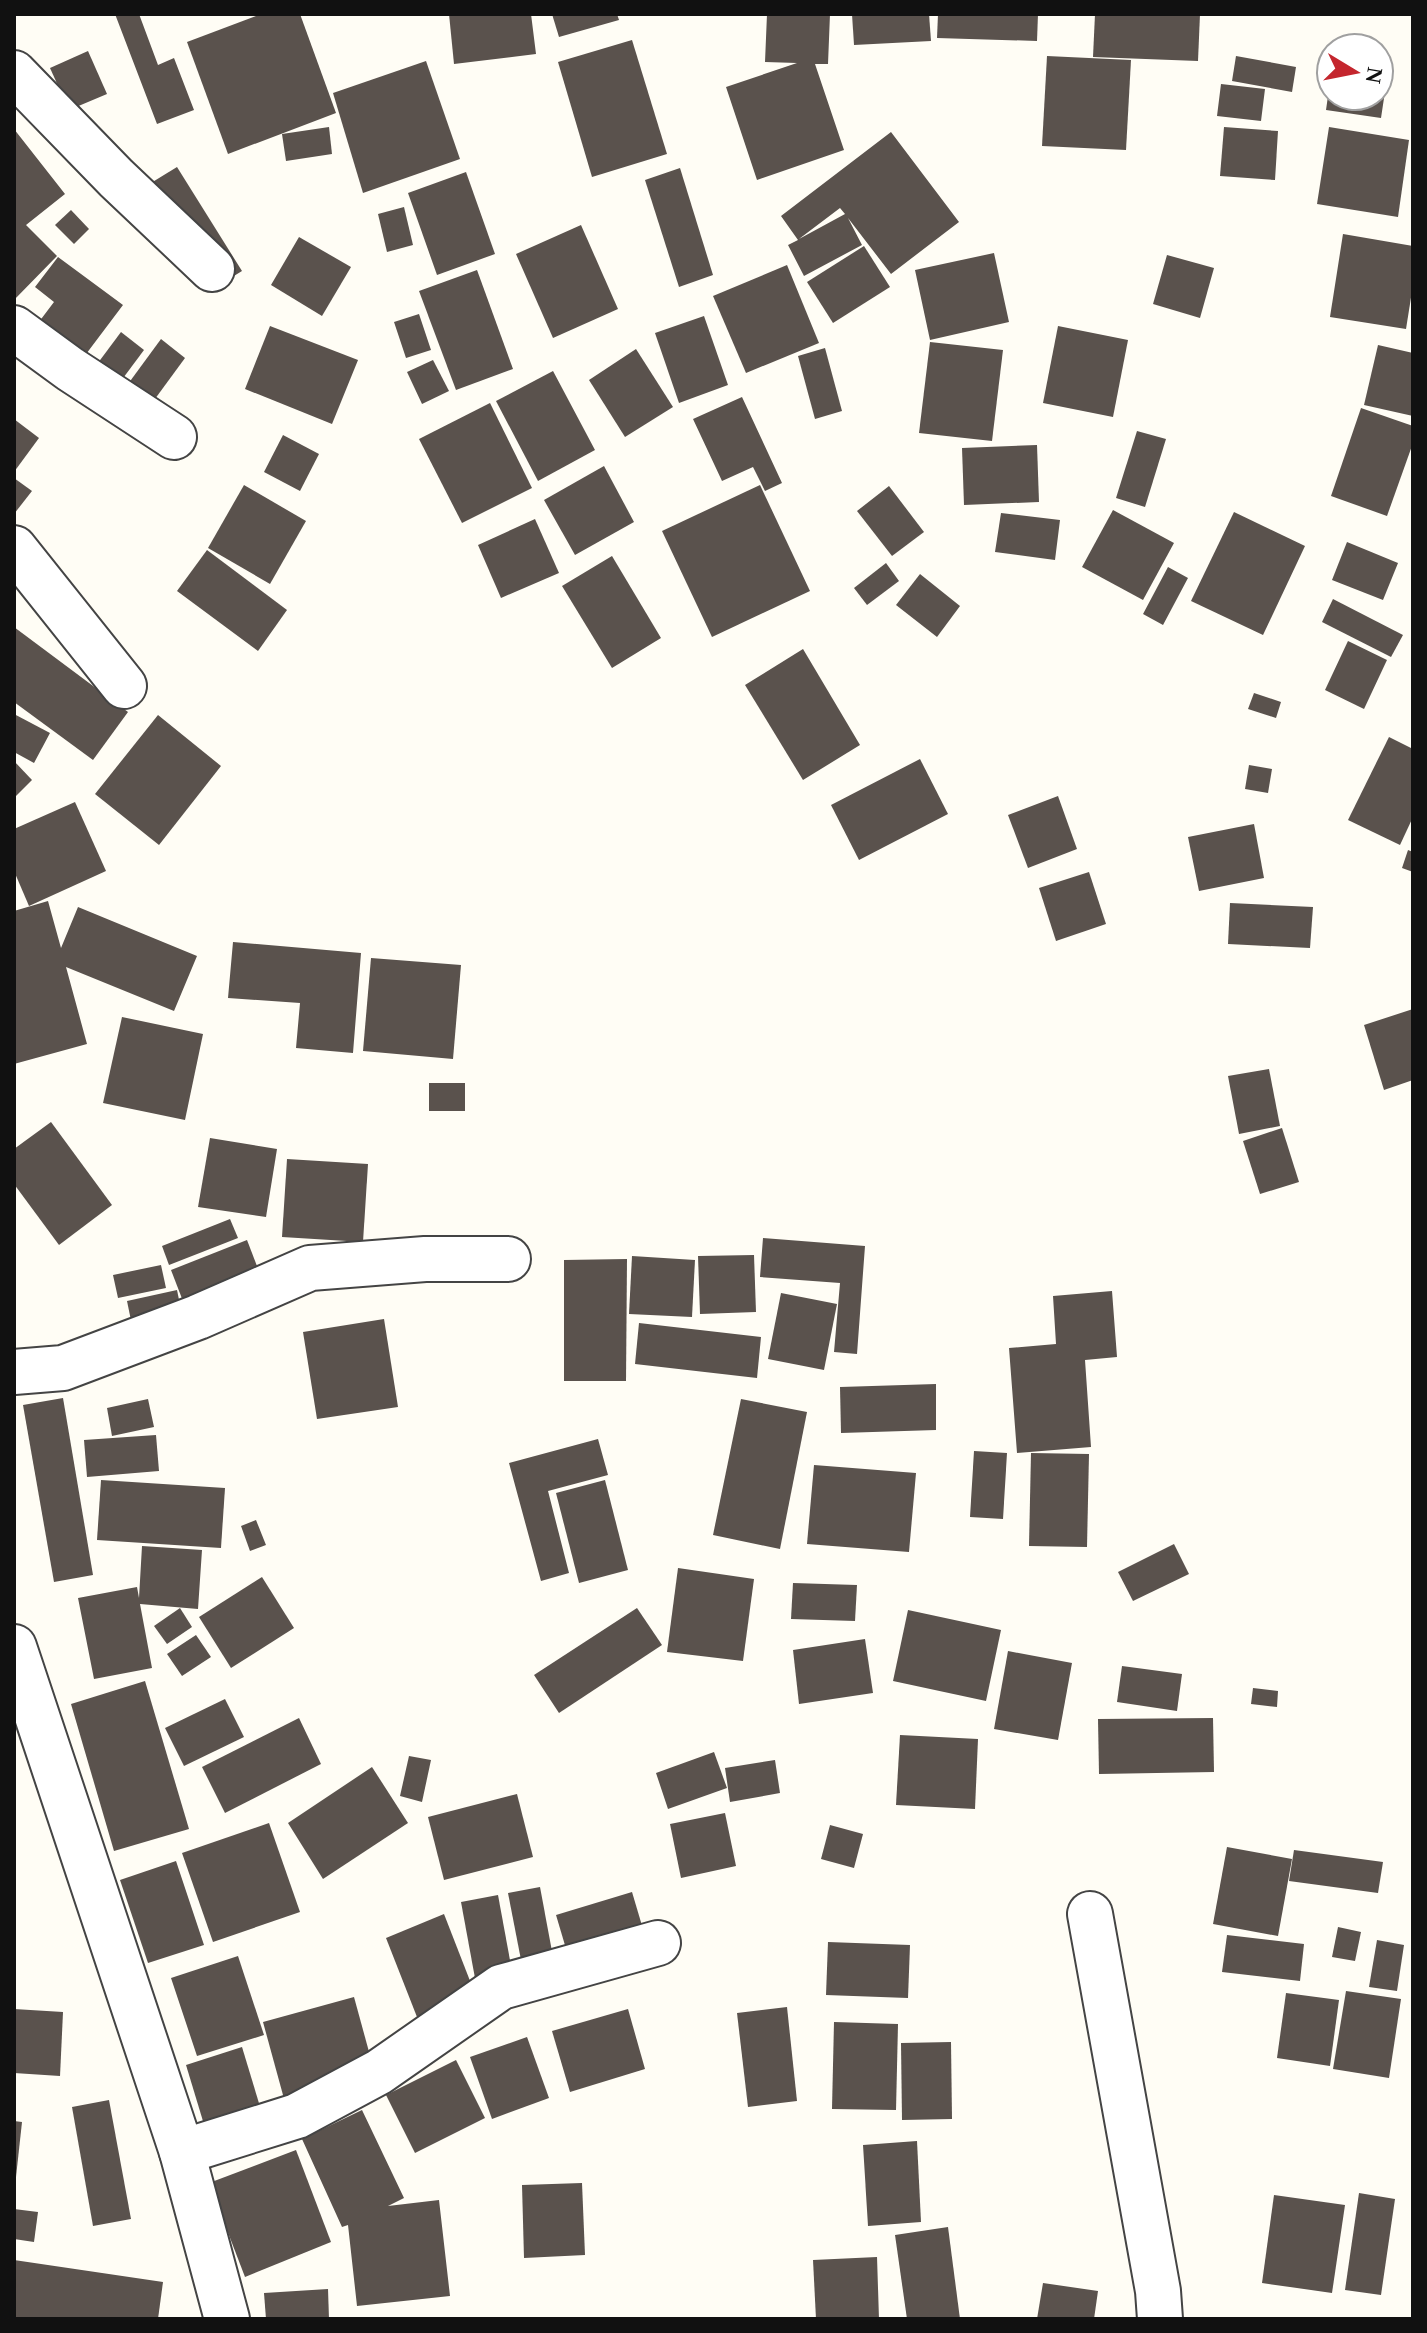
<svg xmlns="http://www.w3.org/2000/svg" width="1427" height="2333" font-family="Georgia,serif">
  <rect width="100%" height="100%" fill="#fffdf5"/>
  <!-- building -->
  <g fill="#5a524d" fill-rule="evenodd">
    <path d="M115,14h24l19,51 16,-7 20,52 -37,14z"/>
    <path d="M261,14h39l36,99 -108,41 -41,-112z"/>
    <path d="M449,14h82l5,40 -82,10z"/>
    <path d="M552,14h65l2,6 -60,17z"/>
    <path d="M767,14h63l-2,50h-13l29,86 -87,30 -31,-93 71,-24 -32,-1z"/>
    <path d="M852,14h77l2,27 -77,4z"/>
    <path d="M938,14h100l-1,27 -100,-3z"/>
    <path d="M1095,14h105l-2,47 -105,-4z"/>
    <path d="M632,40l35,114 -75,23 -34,-115z"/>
    <path d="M88,51l19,43 -38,16 -19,-42z"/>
    <path d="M1047,56l84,4 -5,90 -84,-4z"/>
    <path d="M1236,56l60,11 -4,25 -60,-11z"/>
    <path d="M426,61l34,98 -97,34 -30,-100z"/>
    <path d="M1221,84l44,5 -4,32 -44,-5z"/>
    <path d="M1379,84l7,1 -5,33 -55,-8 2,-14h51z"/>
    <path d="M329,127l3,27 -46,7 -4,-27z"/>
    <path d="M1224,127l54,4 -3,49 -55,-4z"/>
    <path d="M1329,127l80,13 -11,77 -81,-13z"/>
    <path d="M14,129l51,65 -39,31 31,31 -43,44z"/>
    <path d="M891,132l68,90 -68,52 -43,-56 14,27 -58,31 -16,-31 10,-5 -17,-24zM840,208l5,6 -46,25z"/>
    <path d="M177,167l65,104 -31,19 -65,-104z"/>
    <path d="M680,168l33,107 -34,12 -34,-107z"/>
    <path d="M466,172l29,82 -58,21 -29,-82z"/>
    <path d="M404,207l9,38 -26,7 -9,-38z"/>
    <path d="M71,210l18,19 -15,15 -19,-19z"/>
    <path d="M581,225l37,84 -65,29 -37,-84z"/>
    <path d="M1343,234l70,12v39l-7,44 -76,-12z"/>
    <path d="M299,237l52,30 -29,49 -51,-31z"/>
    <path d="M864,246l26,41 -57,36 -26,-41z"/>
    <path d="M994,253l15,69 -79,18 -15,-70z"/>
    <path d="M1167,255l47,13 -14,50 -47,-14z"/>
    <path d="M58,257l65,48 -58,77 -45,-35 34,-45 -19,-15z"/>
    <path d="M787,265l32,78 -73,30 -33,-77z"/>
    <path d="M477,270l36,99 -57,21 -37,-99z"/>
    <path d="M419,314l12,36 -25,8 -12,-36z"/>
    <path d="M704,316l24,69 -49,18 -24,-70z"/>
    <path d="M270,326l88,34 -26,64 -87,-35z"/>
    <path d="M1058,326l70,14 -15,77 -70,-14z"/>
    <path d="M121,332l23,18 -35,47 -23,-18z"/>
    <path d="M161,339l24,19 -33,45 -24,-19z"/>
    <path d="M930,342l73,8 -11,91 -73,-8z"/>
    <path d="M1378,345l35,8v63l-49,-11z"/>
    <path d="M825,348l17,63 -27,8 -17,-63z"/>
    <path d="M636,349l37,58 -48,30 -36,-57z"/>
    <path d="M433,360l16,31 -27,13 -15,-32z"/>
    <path d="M553,371l42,79 -57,31 -42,-80z"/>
    <path d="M742,397l40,86 -17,8 -12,-24 -31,14 -29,-62z"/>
    <path d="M490,403l42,85 -70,35 -43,-84z"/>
    <path d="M1361,408l52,18v17l-26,73 -56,-20z"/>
    <path d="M14,419l25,19 -25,34z"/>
    <path d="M1137,431l29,8 -21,68 -29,-9z"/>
    <path d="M283,435l36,19 -19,37 -36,-19z"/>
    <path d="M1037,445l2,57 -75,3 -2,-57z"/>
    <path d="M604,466l30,56 -59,33 -31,-55z"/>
    <path d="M14,478l18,13 -18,23z"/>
    <path d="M244,485l62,36 -36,63 -62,-36z"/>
    <path d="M760,485l50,106 -98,46 -50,-106z"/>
    <path d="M889,486l35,46 -32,24 -35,-45z"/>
    <path d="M1113,510l61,33 -31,57 -61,-33z"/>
    <path d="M1234,512l71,34 -42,89 -72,-34z"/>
    <path d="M1001,513l59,7 -5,40 -60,-8z"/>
    <path d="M535,519l24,54 -58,25 -23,-53z"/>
    <path d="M1347,542l51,21 -15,37 -51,-20z"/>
    <path d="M207,550l80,60 -29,41 -81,-60z"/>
    <path d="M612,556l49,82 -49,30 -50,-82z"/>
    <path d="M886,563l13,18 -32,24 -13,-17z"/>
    <path d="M1168,567l20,11 -25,47 -20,-11z"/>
    <path d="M920,574l40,32 -23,31 -41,-32z"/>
    <path d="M1333,599l70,36 -12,22 -69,-35z"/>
    <path d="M14,627l114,85 -35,48 -79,-58z"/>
    <path d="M1348,641l39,19 -23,49 -39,-19z"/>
    <path d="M803,649l57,96 -57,35 -58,-95z"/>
    <path d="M1254,693l27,9 -5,16 -28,-9z"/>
    <path d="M14,714l36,19 -16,30 -20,-11z"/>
    <path d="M158,715l63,51 -62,79 -64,-51z"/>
    <path d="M1389,737l24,12v68l-13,28 -52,-25z"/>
    <path d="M920,759l28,55 -89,46 -28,-55z"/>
    <path d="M14,761l18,19 -18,18z"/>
    <path d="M1249,765l23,4 -4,24 -23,-4z"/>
    <path d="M1058,796l19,53 -49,19 -20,-53z"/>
    <path d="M75,802l31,69 -77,35 -15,-35v-42z"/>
    <path d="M1254,824l10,54 -65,13 -11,-54z"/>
    <path d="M1408,850l5,2v20l-11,-4z"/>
    <path d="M1089,872l17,52 -50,17 -17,-53z"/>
    <path d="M48,901l13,47 17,-41 119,49 -23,55 -108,-44 21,77 -73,20v-153z"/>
    <path d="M1230,903l83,4 -3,41 -82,-4z"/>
    <path d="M233,942l128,11 -8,100 -57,-5 4,-45 -72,-5z"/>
    <path d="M371,958l90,7 -8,94 -90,-8z"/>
    <path d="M1413,1009v71l-29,10 -20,-65z"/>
    <path d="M122,1017l81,17 -18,86 -82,-17z"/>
    <path d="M1269,1069l11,57 -41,8 -11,-58z"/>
    <rect x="429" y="1083" width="36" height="28"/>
    <path d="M51,1122l61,83 -53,40 -45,-61v-35z"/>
    <path d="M1282,1128l17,54 -39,12 -17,-53z"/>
    <path d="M210,1138l67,11 -11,68 -68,-10z"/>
    <path d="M287,1159l81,5 -5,78 -81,-5z"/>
    <path d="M230,1219l8,19 -69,27 -7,-19z"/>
    <path d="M763,1238l102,8 -8,108 -23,-2 6,-69 -80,-6z"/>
    <path d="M247,1240l15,39 -76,30 -15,-39z"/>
    <path d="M754,1255l2,57 -56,2 -2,-58z"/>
    <path d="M632,1256l63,4 -3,57 -63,-3z"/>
    <path d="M627,1259l-1,122h-62v-121z"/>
    <path d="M161,1265l5,23 -48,10 -5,-23z"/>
    <path d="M177,1290l8,39 -50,11 -8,-39z"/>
    <path d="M1112,1291l5,66 -32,3 6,87 -74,6 -8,-105 47,-4 -3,-48z"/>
    <path d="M781,1293l56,11 -13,66 -56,-11z"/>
    <path d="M384,1319l14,88 -81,12 -14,-87z"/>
    <path d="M639,1323l122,14 -4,41 -122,-14z"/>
    <path d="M936,1384v46l-95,3 -1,-46z"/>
    <path d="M63,1398l30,177 -39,7 -31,-177z"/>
    <path d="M148,1399l6,28 -42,9 -5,-28z"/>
    <path d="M741,1399l66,13 -27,137 -67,-14z"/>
    <path d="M156,1435l3,36 -72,6 -3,-37z"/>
    <path d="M598,1439l10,36 -60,16 21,82 -28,8 -32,-118z"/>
    <path d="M974,1451l33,2 -4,66 -33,-2z"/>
    <path d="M1031,1453l58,1 -2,93 -58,-1z"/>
    <path d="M814,1465l102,8 -7,79 -102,-8z"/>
    <path d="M101,1480l124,8 -4,60 -124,-8z"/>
    <path d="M605,1480l23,90 -49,13 -23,-90z"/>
    <path d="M256,1520l10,25 -16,6 -9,-25z"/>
    <path d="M1174,1544l15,30 -56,27 -15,-29z"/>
    <path d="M142,1546l60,4 -4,59 -58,-5 12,64 -58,11 -16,-81 59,-11 2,11z"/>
    <path d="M678,1568l76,11 -11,82 -76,-9z"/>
    <path d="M262,1577l32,51 -63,40 -32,-51z"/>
    <path d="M793,1583l64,2 -2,36 -64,-2z"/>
    <path d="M180,1608l12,19 -25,17 -13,-18z"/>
    <path d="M637,1608l25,37 -103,68 -25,-38z"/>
    <path d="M908,1610l93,20 -15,71 -93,-20z"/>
    <path d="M196,1635l15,22 -29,19 -15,-22z"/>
    <path d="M865,1639l8,54 -74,11 -6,-54z"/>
    <path d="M1008,1651l64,12 -14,77 -64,-11z"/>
    <path d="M1122,1666l60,8 -5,37 -60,-9z"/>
    <path d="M145,1681l44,148 -75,22 -43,-147z"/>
    <path d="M1253,1688l25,3 -1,16 -26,-3z"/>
    <path d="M225,1699l19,38 -60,29 -19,-38z"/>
    <path d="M299,1718l22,46 -96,49 -23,-46z"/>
    <path d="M1213,1718l1,54 -115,2 -1,-55z"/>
    <path d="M900,1735l78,4 -3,70 -79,-4z"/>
    <path d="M714,1752l13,36 -59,21 -12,-36z"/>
    <path d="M409,1756l22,4 -9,42 -22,-6z"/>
    <path d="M775,1760l5,33 -50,9 -5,-34z"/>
    <path d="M372,1767l36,56 -85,56 -35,-56z"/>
    <path d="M517,1794l16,63 -89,23 -16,-63z"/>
    <path d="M725,1813l11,53 -55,12 -11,-54z"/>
    <path d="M269,1823l31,89 -87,30 -31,-89z"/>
    <path d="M830,1825l33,9 -9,34 -33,-9z"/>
    <path d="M1227,1847l65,12 -14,77 -65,-12z"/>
    <path d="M1294,1850l89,12 -5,31 -89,-12z"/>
    <path d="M176,1861l28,84 -56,18 -28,-83z"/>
    <path d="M540,1887l19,102 -31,7 -20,-103z"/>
    <path d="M632,1892l19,64 -76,23 -19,-64z"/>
    <path d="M498,1895l18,98 -37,7 -18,-98z"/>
    <path d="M444,1914l42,108 -58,23 -42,-107z"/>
    <path d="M1338,1927l23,5 -6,29 -23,-4z"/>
    <path d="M1227,1935l77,9 -4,37 -78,-9z"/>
    <path d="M1377,1940l27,5 -7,46 -28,-4z"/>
    <path d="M828,1942l82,3 -2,53 -82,-3z"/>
    <path d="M238,1956l26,79 -67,21 -26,-78z"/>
    <path d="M1346,1991l55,8 -12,79 -56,-9z"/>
    <path d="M1286,1993l53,7 -9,66 -53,-8z"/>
    <path d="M354,1997l23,84 -91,25 -23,-84z"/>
    <path d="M787,2007l10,94 -49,6 -11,-94z"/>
    <path d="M14,2009l49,3 -3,64 -46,-3z"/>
    <path d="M628,2009l17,60 -75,23 -18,-61z"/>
    <path d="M834,2022l64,2 -2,86 -64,-1z"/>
    <path d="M527,2037l22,61 -57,21 -22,-62z"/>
    <path d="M951,2042l1,77 -50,1 -1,-77z"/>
    <path d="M242,2047l23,76 -56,18 -23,-76z"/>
    <path d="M456,2060l29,58 -70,35 -29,-58z"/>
    <path d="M109,2100l22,119 -38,7 -21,-119z"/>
    <path d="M362,2110l42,88 -16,8 51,-6 11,96 -93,10 -9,-81 -6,2 -40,-88z"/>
    <path d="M14,2121l8,1 -6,55h-2z"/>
    <path d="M917,2141l4,81 -53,4 -5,-81z"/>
    <path d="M296,2150l35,92 -86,35 -36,-94z"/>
    <path d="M582,2183l3,72 -61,3 -2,-73z"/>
    <path d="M1359,2193l36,6 -14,96 -36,-5z"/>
    <path d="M1274,2195l71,10 -13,88 -70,-10z"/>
    <path d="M14,2209l24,3 -4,30 -20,-3z"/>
    <path d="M948,2227l12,92h-53l-12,-84z"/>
    <path d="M877,2257l2,62h-63l-3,-59z"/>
    <path d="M14,2260l149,22 -5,37h-144z"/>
    <path d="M1043,2283l55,8 -4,28h-57z"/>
    <path d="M328,2289l1,30h-63l-2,-26z"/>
  </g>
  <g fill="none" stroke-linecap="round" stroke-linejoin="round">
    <!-- minor casing -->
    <g stroke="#444" stroke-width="48">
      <g id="minor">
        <path d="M14,73l102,105 96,91"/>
        <path d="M14,328l56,41 104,68"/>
        <path d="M14,548l110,138"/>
        <path d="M14,1372l49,-4 135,-51 112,-49 115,-9h83"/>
        <path d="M14,1647l168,505 45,167"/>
        <path d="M1090,1914l68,377 2,28"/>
        <path d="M182,2152l115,-36 82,-44 122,-85 157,-44"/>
      </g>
    </g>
    <!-- minor -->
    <use href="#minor" stroke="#fff" stroke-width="44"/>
  </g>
  <!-- border -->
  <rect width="1427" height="2333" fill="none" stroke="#111111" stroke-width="32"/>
  <!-- north arrow -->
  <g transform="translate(1355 72) rotate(100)"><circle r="38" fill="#ffffff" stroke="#a0a0a0" stroke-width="2"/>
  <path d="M0-6L14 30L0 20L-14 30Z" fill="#c4262e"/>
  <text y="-12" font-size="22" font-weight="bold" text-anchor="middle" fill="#111111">N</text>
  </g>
</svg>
